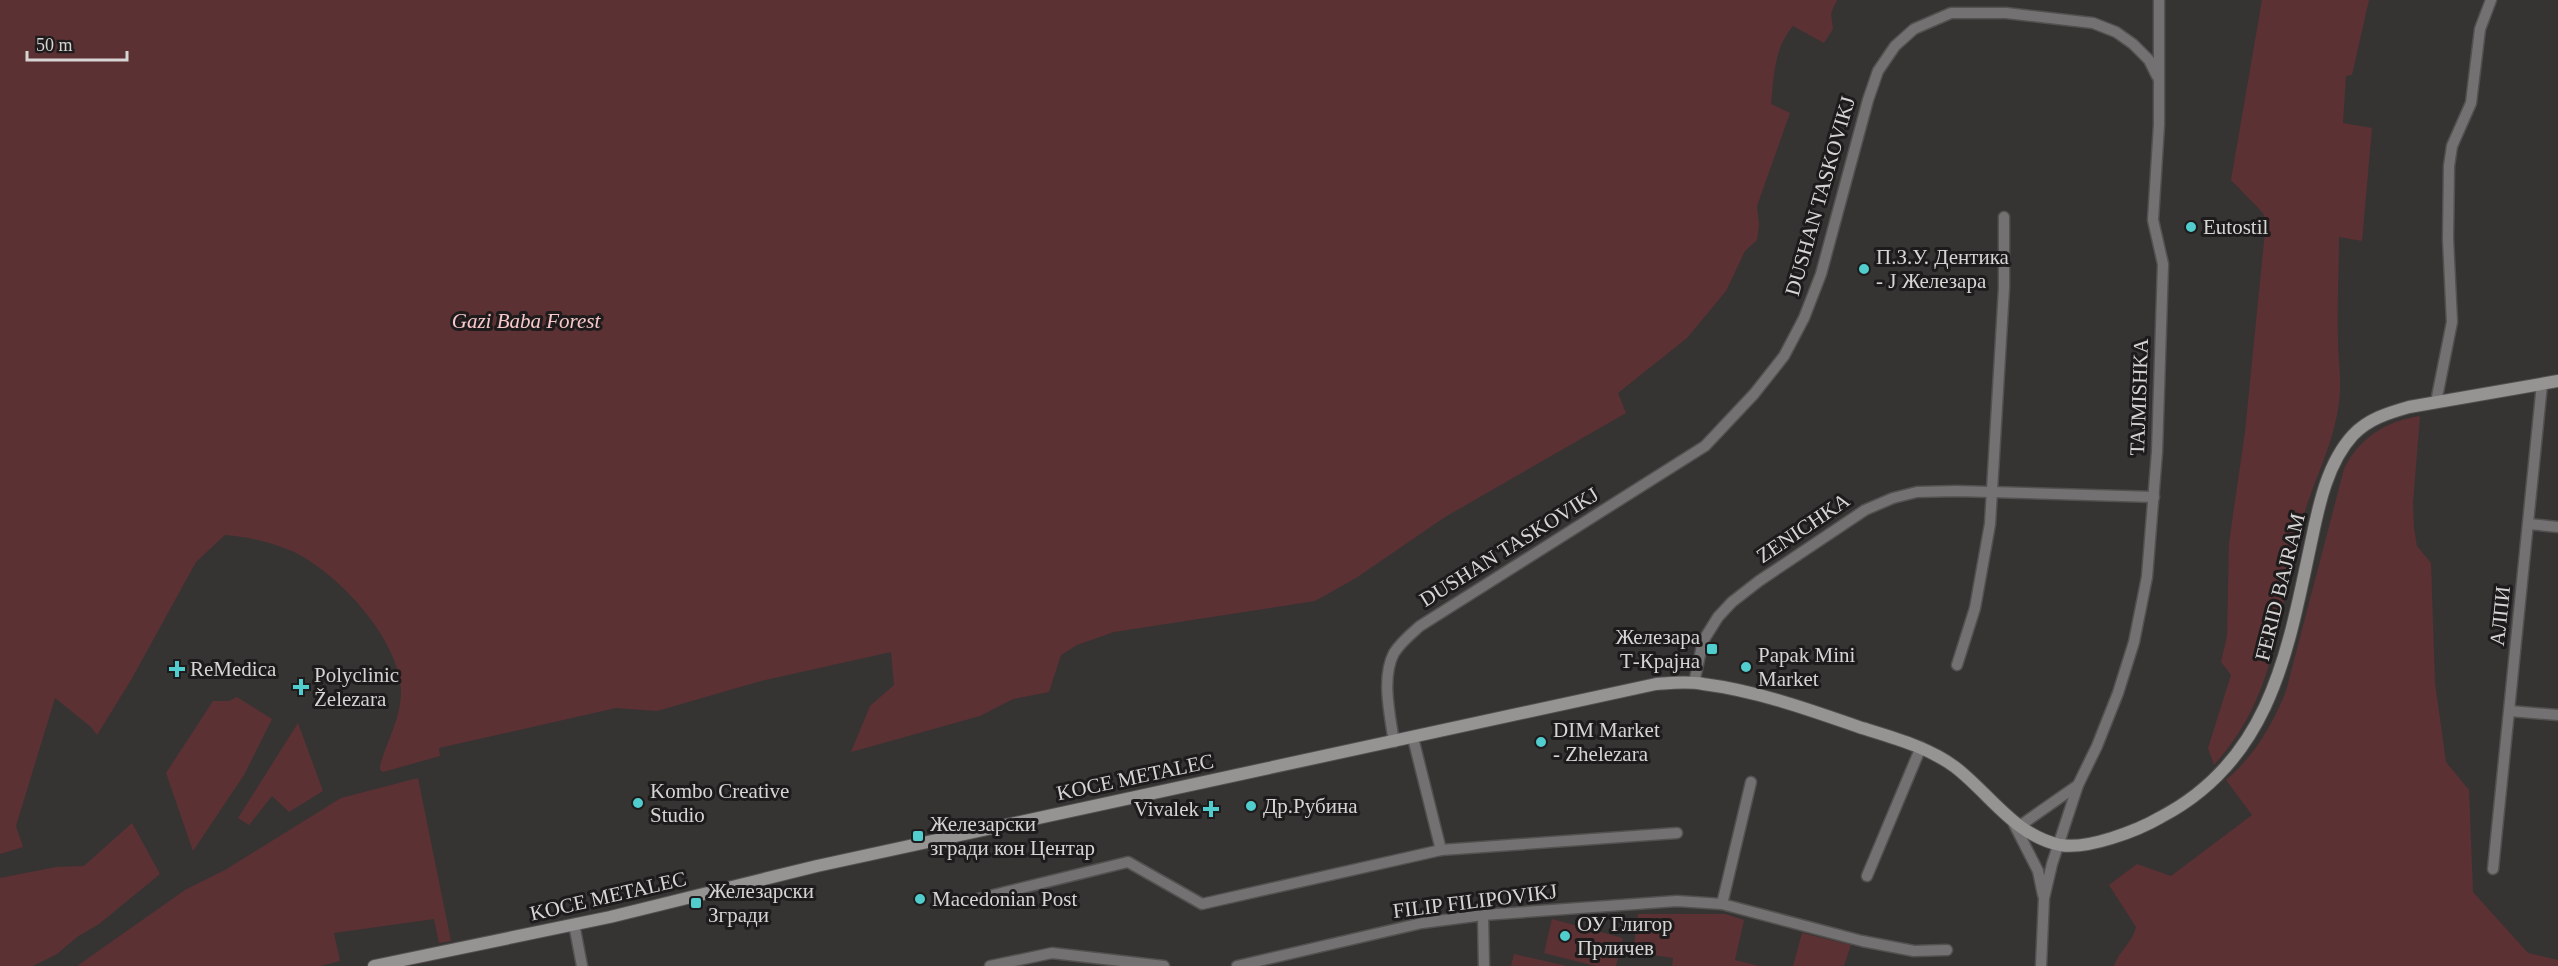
<svg xmlns="http://www.w3.org/2000/svg" width="2558" height="966" font-family="'Times New Roman',serif">
  <rect width="100%" height="100%" fill="#363333"/>
  <!-- green -->
  <g fill="#5c3134">
    <path d="M0,0h1837l-6,13 2,16 -9,14 -31,-17c-19,22 -19,50 -22,78l19,9 -33,93 2,19 -2,15 -12,11 -19,40 -39,47 -69,55 8,20 -181,104 -89,61 -41,23 -201,31 -37,13 -16,10 -12,37 -36,7 -33,17 -129,36 19,-46 24,-21 -3,-33 -130,29 -104,30 -41,-3 -177,40 1,8 -57,16 -3,-2v-4c7,-26 21,-47 21,-75 -1,-52 -64,-119 -109,-140 -21,-9 -44,-14 -67,-16l-29,27 -65,118 -34,55 -6,-8 -36,-29 -39,128 7,21 -23,7z"/>
    <path d="M2262,0h107l-17,75 -6,1 -3,47 29,5 -10,113 -23,-4c0,34 -2,69 -1,104 0,17 3,34 2,50 -2,46 -26,87 -38,130 -25,90 -22,171 -88,244l-6,-17 23,-73 -10,-13 6,-26 2,-93 16,-111 21,-210 -3,-9 -32,-33z"/>
    <path d="M2420,416l-7,87 1,25 3,18 14,17 4,120 11,79 23,28 4,102 55,61 30,7v6h-444c5,-15 19,-24 22,-39l-27,-42 28,-21 34,12 81,-61 -26,-35c28,-24 46,-54 60,-89l58,-222c15,-31 42,-48 76,-53z"/>
    <path d="M237,697l35,22 -28,56 -51,76 -27,-78 47,-72h16z"/>
    <path d="M298,723l25,68 -34,21 -17,-16 -23,29 -11,-7z"/>
    <path d="M418,778l33,163 -12,2 -5,-24 -100,14 6,28 -19,5h-244l108,-76 40,-20 116,-72z"/>
    <path d="M132,823l28,51 -61,50 -22,13 -20,17 -24,12h-33v-88l56,-11 28,-1z"/>
    <path d="M1638,914h87l19,6 -9,40 24,6h-87l1,-8 -40,-6z"/>
    <path d="M1552,919l71,19 -7,28h-21l-51,-13z"/>
    <path d="M1802,933l49,12 -7,21h-51z"/>
    <path d="M1514,954l53,12h-56z"/>
  </g>
  <g fill="none" stroke-linecap="round" stroke-linejoin="round">
    <!-- street casing -->
    <g stroke="#535050" stroke-width="13">
      <g id="street">
        <path d="M2436,402l16,-80 -4,-83 1,-73 3,-20 19,-43 9,-74 11,-29"/>
        <path d="M2529,524l29,3"/>
        <path d="M1957,665l18,-57 15,-84 14,-236v-71"/>
        <path d="M1694,683l9,-42 15,-24 14,-15 27,-21 106,-71 28,-12 24,-6 40,-1 197,6"/>
        <path d="M2510,711l48,4"/>
        <path d="M1413,738l28,112"/>
        <path d="M1394,742c-4,-26 -13,-65 0,-89 7,-11 17,-19 26,-27l285,-180 49,-52 30,-38 20,-38 17,-44 47,-174 10,-29 17,-25 19,-17 37,-16h55l87,10 23,9 17,12 16,16 8,16"/>
        <path d="M2014,824l24,47 5,24"/>
        <path d="M2018,827l60,-42"/>
        <path d="M2493,869l49,-485"/>
        <path d="M1867,876l54,-129"/>
        <path d="M973,900l155,-38 74,42 239,-54 236,-17"/>
        <path d="M1722,904l29,-122"/>
        <path d="M1483,915l1,51"/>
        <path d="M574,924l8,42"/>
        <path d="M990,966l62,-13 112,13"/>
        <path d="M1237,966l185,-43 61,-8 194,-14 45,3 140,37 52,10 33,-1"/>
        <path d="M2041,966l3,-68 8,-34 26,-79 19,-39 21,-53 16,-51 13,-65 10,-125 6,-188 -10,-44 6,-95v-125"/>
      </g>
    </g>
    <!-- secondary casing -->
    <g stroke="#535050" stroke-width="14">
      <path id="secondary" d="M374,966l236,-49 207,-51 839,-182c15,-1 32,-3 47,0 55,7 107,26 159,44 32,10 66,19 93,39 35,27 59,68 105,78 27,5 77,-14 101,-28 111,-58 127,-168 151,-279 7,-34 16,-76 41,-103 15,-16 35,-22 56,-28l149,-26"/>
    </g>
    <!-- street -->
    <use href="#street" stroke="#737171" stroke-width="10"/>
    <!-- secondary -->
    <use href="#secondary" stroke="#969393" stroke-width="12"/>
  </g>
  <!-- markers -->
  <g fill="#52cdce" stroke="#1d1b1b" stroke-width="2">
    <circle cx="2191" cy="227" r="6"/>
    <circle cx="1864" cy="269" r="6"/>
    <rect x="1706" y="643" width="12" height="12" rx="3"/>
    <circle cx="1746" cy="667" r="6"/>
    <path d="M174 660h6v6h6v6h-6v6h-6v-6h-6v-6h6z"/>
    <path d="M298 678h6v6h6v6h-6v6h-6v-6h-6v-6h6z"/>
    <circle cx="1541" cy="742" r="6"/>
    <circle cx="638" cy="803" r="6"/>
    <circle cx="1251" cy="806" r="6"/>
    <path d="M1208 800h6v6h6v6h-6v6h-6v-6h-6v-6h6z"/>
    <rect x="912" y="830" width="12" height="12" rx="3"/>
    <circle cx="920" cy="899" r="6"/>
    <rect x="690" y="897" width="12" height="12" rx="3"/>
    <circle cx="1565" cy="936" r="6"/>
  </g>
  <g text-anchor="middle" stroke-width="6" stroke-linejoin="round" paint-order="stroke">
    <!-- street labels -->
    <g font-size="21" fill="#d7d4d4" stroke="#1d1b1b">
      <text transform="translate(1820 196) rotate(-74)" y="7">DUSHAN TASKOVIKJ</text>
      <text transform="translate(2139 397) rotate(-88)" y="7">TAJMISHKA</text>
      <text transform="translate(1803 528) rotate(-34)" y="7">ZENICHKA</text>
      <text transform="translate(1509 547) rotate(-32)" y="7">DUSHAN TASKOVIKJ</text>
      <text transform="translate(2280 587) rotate(-76)" y="7">FERID BAJRAM</text>
      <text transform="translate(2500 616) rotate(-84)" y="7">АЛПИ</text>
      <text transform="translate(1135 777) rotate(-12)" y="7">KOCE METALEC</text>
      <text transform="translate(608 896) rotate(-13)" y="7">KOCE METALEC</text>
      <text transform="translate(1475 901) rotate(-7)" y="7">FILIP FILIPOVIKJ</text>
    </g>
    <!-- poi labels -->
    <g font-size="21" fill="#d7d4d4" stroke="#1d1b1b" text-anchor="start">
      <text x="2203" y="234">Eutostil</text>
      <text x="1876" y="264">П.З.У. Дентика<tspan x="1876" dy="24">- Ј Железара</tspan></text>
      <text x="1700" y="644" text-anchor="end">Железара<tspan x="1700" dy="24">Т-Крајна</tspan></text>
      <text x="1758" y="662">Papak Mini<tspan x="1758" dy="24">Market</tspan></text>
      <text x="190" y="676">ReMedica</text>
      <text x="314" y="682">Polyclinic<tspan x="314" dy="24">Železara</tspan></text>
      <text x="1553" y="737">DIM Market<tspan x="1553" dy="24">- Zhelezara</tspan></text>
      <text x="650" y="798">Kombo Creative<tspan x="650" dy="24">Studio</tspan></text>
      <text x="1263" y="813">Др.Рубина</text>
      <text x="1199" y="816" text-anchor="end">Vivalek</text>
      <text x="930" y="831">Железарски<tspan x="930" dy="24">згради кон Центар</tspan></text>
      <text x="708" y="898">Железарски<tspan x="708" dy="24">Згради</tspan></text>
      <text x="932" y="906">Macedonian Post</text>
      <text x="1577" y="931">ОУ Глигор<tspan x="1577" dy="24">Прличев</tspan></text>
    </g>
    <!-- park labels -->
    <g font-size="21" font-style="italic" fill="#f9c8ca" stroke="#1d1b1b">
      <text x="526" y="328">Gazi Baba Forest</text>
    </g>
  </g>
  <!-- scale -->
  <path d="M27 51v9h100v-9" fill="none" stroke="#d7d4d4" stroke-width="3"/>
  <text x="36" y="51" font-size="18" fill="#d7d4d4" stroke="#1d1b1b" stroke-width="4.5" paint-order="stroke">50 m</text>
</svg>
